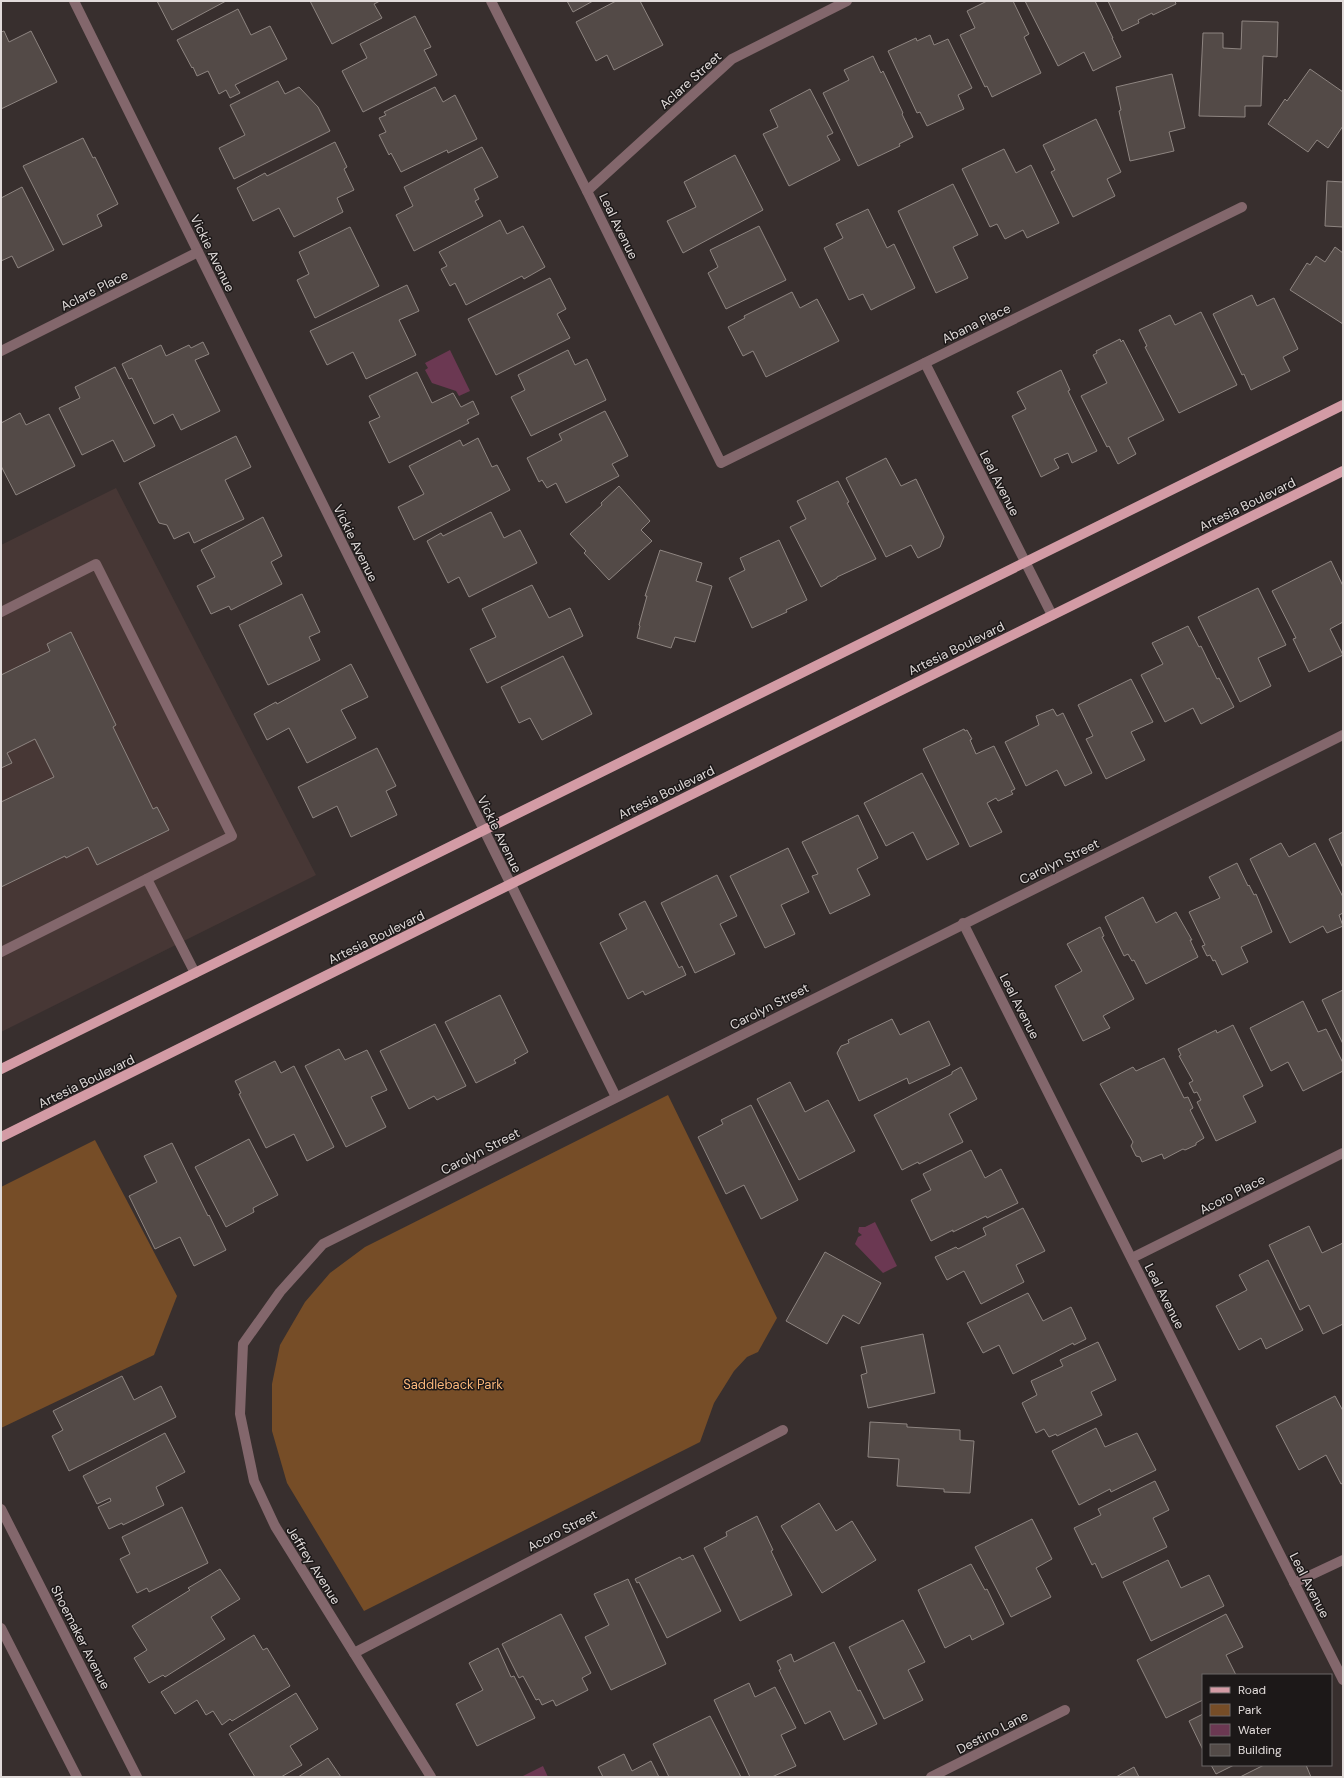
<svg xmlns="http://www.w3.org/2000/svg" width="1344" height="1778" font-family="'DM Sans',sans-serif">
  <rect width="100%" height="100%" fill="#382f2e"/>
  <!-- built -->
  <path fill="#473735" d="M116,488l200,387 -315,157v-487z"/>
  <!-- green -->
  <g fill="#764d27">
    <path d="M668,1095l109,223 -19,34 -11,5 -13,14 -20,32 -14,39 -336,169 -77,-128 -15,-52v-47l8,-39 25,-43 25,-29 35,-26z"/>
    <path d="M95,1140l82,156 -23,59 -153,73v-241z"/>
  </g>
  <!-- water -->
  <g fill="#6b3852">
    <path d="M450,350l20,41 -11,5 -3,-5 -24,-8 -7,-13 3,-2 -3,-5z"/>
    <path d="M875,1222l22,44 -14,7 -28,-29 3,-7 4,-2 -4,-3 1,-5h6z"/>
    <path d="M543,1766l5,11h-27z"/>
  </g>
  <!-- building -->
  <g fill="#534a47" stroke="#8e8581">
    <path d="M157,1h69l-54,29z"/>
    <path d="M310,1h70l-6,3 8,14 -50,26z"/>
    <path d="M567,1h26l-20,11z"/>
    <path d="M616,1h24l23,44 -49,25 -7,-15 -11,6 -20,-39z"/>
    <path d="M987,1h26l16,33 -5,3 17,36 -49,24 -5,-11 -2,1 -25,-52 15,-7 -8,-17z"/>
    <path d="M1025,1h70l18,37h-1l9,19 -28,14 -9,-19 -26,14z"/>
    <path d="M1108,1h67l1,3 -23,11 -1,-2 -14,7 1,3 -17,8z"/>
    <path d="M238,9l13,26 19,-9 17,33 -52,26 5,8 -10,5 -4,-8 -7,4 -11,-23 -11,5 -4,-9 -1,1 -15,-28z"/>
    <path d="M415,16l16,31 -7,3 13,25 -74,37 -21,-41 25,-13 -7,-14z"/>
    <path d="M1242,21l36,1 -1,35 -14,-1 -2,50h-16v11l-46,-1 4,-83h20v15l18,1z"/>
    <path d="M4,31l5,11 22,-11 26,51 -56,27v-77z"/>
    <path d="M930,35l4,10 14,-6 24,49 -14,7 6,14 -37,17 -7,-14 -3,1 -29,-62 28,-13 1,3z"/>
    <path d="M873,56l8,17 2,-2 20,42 -1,1 11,23 -14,7 1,2 -42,20 -35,-73 26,-13 -5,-10z"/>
    <path d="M1310,69l33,23v34l-15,22 -11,-8 -9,12 -40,-28 17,-25 2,2z"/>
    <path d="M1172,74l13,54 -16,4 5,19 -44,10 -11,-50 2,-1 -5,-23z"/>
    <path d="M278,81l7,13 14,-7 19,20 12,24 -96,48 -15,-31 26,-13 -15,-30z"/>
    <path d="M435,87l8,15 12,-7 22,44 -29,14 -1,-3 -46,22 -10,-19 -2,2 -10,-20 7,-3 -7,-14 7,-3 -2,-3z"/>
    <path d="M810,89l23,44 -6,3 13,24 -51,26 -26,-52 15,-7 -8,-17z"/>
    <path d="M1096,119l25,53 -14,7 8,17 -42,21 -22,-45 4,-2 -12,-25z"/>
    <path d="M83,138l10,20 2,-1 23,47 -21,11 5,11 -39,19 -40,-79z"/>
    <path d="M335,142l12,25 -3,2 10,21 -17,8 6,14 -49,25 -15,-29 -26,13 -16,-33 28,-15 2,3z"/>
    <path d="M482,147l16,30 -24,12 5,10 -4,2 8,15 -69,35 -18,-36 17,-9 -9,-19z"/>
    <path d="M1004,149l12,24 15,-8 28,58 -32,15 -4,-8 -18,9 -8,-15 -7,3 -28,-58z"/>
    <path d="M735,155l28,55 -80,43 -16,-32 29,-14 -12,-25z"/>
    <path d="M1327,181l16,1v45l-18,-1z"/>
    <path d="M953,184l25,51 -25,12 15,31 -32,15 -38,-82z"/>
    <path d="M22,187l32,63 -36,18 -6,-12 -11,5v-63z"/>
    <path d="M868,209l19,39 7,-4 21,44 -44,22 -8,-16 -14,6 -25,-52 19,-10 -7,-14z"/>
    <path d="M500,220l7,14 16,-8 22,41 -21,12 -2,-3 -56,29 -11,-22 -5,3 -9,-17 6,-3 -8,-14z"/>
    <path d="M759,226l27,54 -60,29 -18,-36 10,-6 -8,-17z"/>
    <path d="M350,227l29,59 -64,32 -18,-38 12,-6 -10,-22z"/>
    <path d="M1335,247l8,6v71l-53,-34 17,-27 3,2 6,-9 9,6z"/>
    <path d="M550,278l16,31 -9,5 13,24 -74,37 -28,-56z"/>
    <path d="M407,285l12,26 -20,9 17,35 -50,24 -13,-27 -26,13 -17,-34z"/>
    <path d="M792,292l8,16 17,-9 22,42 -73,36 -13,-26 -10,5 -15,-29 17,-9 -1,-2z"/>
    <path d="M1252,295l5,11 17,-8 24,51 -15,8 7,14 -39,19 -7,-16 -2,1 -29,-61z"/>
    <path d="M1201,312l36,73 -58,28 -34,-66 2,-1 -8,-16 31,-15 5,10z"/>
    <path d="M1120,339l1,3 2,-2 41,80 -36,18 8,16 -18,10 -9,-18 -2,1 -26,-51 26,-13 -14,-28 4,-2 -1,-2z"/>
    <path d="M203,342l6,12 -14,6 25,51 -39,19 -8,-16 -19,10 -22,-46 -3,1 -7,-15 39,-19 5,11 23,-11 2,3z"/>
    <path d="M568,350l7,15 12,-6 19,41 -75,36 -20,-39 14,-7 -7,-15z"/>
    <path d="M115,367l40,79 -31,16 -11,-22 -31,15 -23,-47 21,-10 -5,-11z"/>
    <path d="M1061,370l9,20 -2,1 29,60 -25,12 -4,-10 -14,6 5,9 -18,9 -29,-61 14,-7 -9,-17z"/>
    <path d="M417,372l15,31 21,-10 8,14 12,-6 6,13 -12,6 2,3 -80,40 -20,-41 11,-5 -11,-21z"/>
    <path d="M605,411l23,45 -16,8 7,12 -53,27 -10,-20 -9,5 -5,-8 -3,2 -12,-24 35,-18 -3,-6z"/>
    <path d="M20,413l6,12 23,-11 26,52 -59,29 -15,-29v-43z"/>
    <path d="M236,436l15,31 -26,13 19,39 -50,24 -5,-11 -15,7 -7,-14 -8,-2 -20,-40z"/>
    <path d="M478,438l14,29 5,-2 13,25 -96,50 -16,-33 26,-13 -15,-28 51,-26 3,6z"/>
    <path d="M886,458l15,28 15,-7 28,58 -4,10 -22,11 -7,-13 -25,12 -40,-79z"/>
    <path d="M838,481l11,21 -2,1 29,56 -39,18v1l-16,9 -31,-60 16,-8 -9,-18z"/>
    <path d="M619,486l31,35 -9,9 11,11 -43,39 -25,-27 2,-2 -16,-17 32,-29 -1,-2z"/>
    <path d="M491,512l13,26 16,-8 17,33 -68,34 -10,-20 -11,6 -21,-42 14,-8 2,3z"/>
    <path d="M263,517l19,39 -11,6 11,22 -51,26 -2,-4 -18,8 -14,-28 18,-9 -14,-27z"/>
    <path d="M779,540l28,60 -21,10 1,2 -35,16 -23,-50 16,-8 -5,-12z"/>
    <path d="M660,550l42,13 -6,18 16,5 -17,56 -20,-5 -4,11 -34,-10 3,-12 -1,-1 8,-29h-2z"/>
    <path d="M1331,561l12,25v36l-13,7 13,26 -34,17 -16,-33 3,-1 -24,-47z"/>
    <path d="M532,585l17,33 21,-10 13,28 -96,47 -17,-34 26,-12 -14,-28z"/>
    <path d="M1258,588l28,57 -28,13 13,28 -31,16 -42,-85z"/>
    <path d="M302,594l18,38 -11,5 11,23 -52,25 -29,-60z"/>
    <path d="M1188,626l11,21 2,-1 16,33 2,-1 15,29 -33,17 -8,-16 -28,14 -24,-47 22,-11 -11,-21z"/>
    <path d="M71,632l45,93 -3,2 40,82 4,-2 12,23 -72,35 -9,-18 -22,11 -1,-2 -64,31v-85l53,-25 -19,-38 -28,14 5,10 -11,5v-93l49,-24 -3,-7z"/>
    <path d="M563,656l29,58 -50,26 -12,-22 -11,5 -18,-36z"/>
    <path d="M351,664l17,33 -27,13 15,28 -49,25 -18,-35 -22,12 -13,-26 22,-12 1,2z"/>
    <path d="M1131,679l22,43 -22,10 14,28 -39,19 -20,-40 7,-3 -15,-31z"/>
    <path d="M1053,709l4,7 6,-3 29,60 -27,13 -8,-16 -31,16 -21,-44 34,-17 -3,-9z"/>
    <path d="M964,729l1,2 2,-1 5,9 -2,1 6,14 18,-8 21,43 -4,2 2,3 -15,7 -2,-3 -9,5 15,29 -32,15 -47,-98z"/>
    <path d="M377,748l19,38 -10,5 11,24 -46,22 -14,-31 -24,12 -15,-31z"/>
    <path d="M922,773l37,71 -32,16 -14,-28 -27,14 -22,-43z"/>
    <path d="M858,815l20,43 -21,11 13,26 -40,19 -18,-38 6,-2 -16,-32z"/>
    <path d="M1343,832v36l-14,-29z"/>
    <path d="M1281,843l8,14 26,-14 28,54v16l-4,2 4,11 -16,7 -4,-7 -33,17 -40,-84z"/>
    <path d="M788,848l21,44 -28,13 14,29 -30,14 -35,-72z"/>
    <path d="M1237,863l11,23 1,-1 5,10 2,-1 16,38 -31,15 7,15 -26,13 -7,-15 -2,1 -3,-6 -3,1 -5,-10 3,-1 -16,-33 31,-14 -11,-21z"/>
    <path d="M717,875l20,41 -17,8 15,30 -40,19 -34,-70z"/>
    <path d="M1143,897l13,26 20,-11 16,28h-2l8,17 -52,27 -12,-24 -2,1 -4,-7 -4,2 -19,-39z"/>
    <path d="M645,901l34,67 3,-2 4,9 -41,20 -2,-4 -15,8 -28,-56 27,-14 -8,-15z"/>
    <path d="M1100,927l4,9 -2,1 32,62 -31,17 7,12 -27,13 -28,-55 27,-15 -15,-27z"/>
    <path d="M1343,990v54l-21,-44z"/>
    <path d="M500,995l28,57 -14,8 2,3 -40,20 -31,-61z"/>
    <path d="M1303,1001l15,31 8,-3 17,34v8l-40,20 -15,-29 -17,9 -21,-43z"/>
    <path d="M892,1019l8,16 29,-14 21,44 -41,19 -2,-6 -48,23 -22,-48 4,-7 8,-3 -1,-3z"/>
    <path d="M435,1024l31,62 -29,14 -3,-4 -25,13 -29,-58z"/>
    <path d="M1233,1025l30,61 -20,10 13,26 -40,19 -19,-39 4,-2 -4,-8 -3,1 -5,-10 4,-2 -14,-25 2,-1 -3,-6 38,-19 1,3z"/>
    <path d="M339,1049l6,11 22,-10 20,40 -16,7 15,30 -40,20 -41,-81z"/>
    <path d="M1164,1058l20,40 4,-1 5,11 -3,2 14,28 -8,5v2l-11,5 -2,-1 -19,10 -2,-5 -20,8 -2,-5 -4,-1 -5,-10 2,-4 -33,-58 33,-17 3,4z"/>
    <path d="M275,1061l6,12 13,-7 40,81 -27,14 -13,-27 -28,14 -27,-54 2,-1 -6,-12z"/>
    <path d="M961,1067l16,32 -28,15 14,28 -44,22 -1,-2 -16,8 -28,-55 78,-41v-2z"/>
    <path d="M790,1082l15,30 23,-12 27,51 -56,29 -42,-81z"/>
    <path d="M751,1105l47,95 -37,19 -17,-34 -18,9 -28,-57 25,-13 -2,-4z"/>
    <path d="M249,1139l29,56 -25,13 1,4 -28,15 -31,-60z"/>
    <path d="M172,1143l36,73 1,-1 17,35 -32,16 -14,-29 -25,12 -26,-53 28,-14 -13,-26z"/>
    <path d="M971,1150l14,28 16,-9 17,34 -31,15 -1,-2 -33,16v-2l-22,11 -20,-41 20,-10 -8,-16z"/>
    <path d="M1023,1208l22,43 -29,14 8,17 -43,22 -17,-33 -17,9 -12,-23 21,-10 2,2 28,-14 -3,-7z"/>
    <path d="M1309,1226l13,27 21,-10v81l-20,10 -14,-29 -9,5 -31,-65z"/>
    <path d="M825,1252l56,31 -22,41 -16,-9 -16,29 -41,-23z"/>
    <path d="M1268,1260l35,70 -37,19 -5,-11 -22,12 -23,-44 31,-16 -8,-15z"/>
    <path d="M1028,1293l15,28 28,-14 15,32 -12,6 -1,-2 -60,31 -14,-29 -16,8 -16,-30z"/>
    <path d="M923,1334l12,59 -67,15 -7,-33 6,-2 -6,-26z"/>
    <path d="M1098,1342l18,38 -25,12 11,23 -45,21 -1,-2 -7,3 -5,-8 -8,4 -14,-30 15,-8 -6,-14 32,-15 -3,-6z"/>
    <path d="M122,1376l12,24 27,-14 15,31 -107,54 -17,-35 11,-6 -10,-19z"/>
    <path d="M1335,1396l8,15v72l-2,1 -15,-29 -27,15 -23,-44z"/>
    <path d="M870,1422l37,2v3l53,3v10l14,1 -4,52 -26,-1v-3l-47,-3 2,-27 -31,-2z"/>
    <path d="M1096,1428l9,19 32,-14 19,37 -45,22 -1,-3 -31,16 -27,-54z"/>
    <path d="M165,1433l20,39 -29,15 8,18 -41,20 -1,-2 -13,6 -11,-22 13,-6 -1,-3 -13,6 -14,-28z"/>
    <path d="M1155,1481l14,29 -16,8 14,29 -65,31 -7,-15 -3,2 -18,-37 27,-13 -3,-6z"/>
    <path d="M819,1503l17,28 16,-10 24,39 -54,33 -41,-67z"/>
    <path d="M182,1507l26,56 -59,29 -2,-4 -10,5 -17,-34 10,-5 -8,-17z"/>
    <path d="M757,1516l16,34 -2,1 21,44 -52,26 -36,-73 23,-12 -1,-4z"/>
    <path d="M1032,1519l20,40 -16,9 15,29 -40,20 -36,-70z"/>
    <path d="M693,1555l28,56 -54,27 -28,-56 -2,1 -2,-4 45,-22 2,3z"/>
    <path d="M1168,1560l13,28 28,-13 15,31 -73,35 -28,-59z"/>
    <path d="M971,1564l14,26 2,-1 17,35 -32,16 -2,-5 -25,13 -27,-58z"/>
    <path d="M220,1569l20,30 -29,18 14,22 -60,38 -2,-2 -14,8 -15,-25 13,-8 -15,-24 58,-36 -2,-2z"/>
    <path d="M628,1579l38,85 -55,26 -26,-53 24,-12 -15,-31z"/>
    <path d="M561,1614l30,59 -9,5 6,12 -32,16 -3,-6 -11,5 -3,-6 -3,1 -13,-24 -4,2 -17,-34z"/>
    <path d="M1226,1614l17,33 -17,8 10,20h-33v25l-37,18 -29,-58z"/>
    <path d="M903,1620l22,42 -17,8 15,30 -39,19 -35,-72z"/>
    <path d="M254,1635l9,15 4,-2 23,38 -58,35 -2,-2 -8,6 -9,-14 -7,4 -9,-15 -22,14 -14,-22z"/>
    <path d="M834,1642l24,49 2,-1 17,34 -33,16 -14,-29 -25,13 -26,-54 2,-1 -4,-8 14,-7 3,8z"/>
    <path d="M498,1648l13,29 3,-1 21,42 -58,28 -21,-42 27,-14 -14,-27z"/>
    <path d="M749,1683l6,14 20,-10 21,41 -15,7 15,31 -24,11h-22l-36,-77z"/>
    <path d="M296,1693l22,36 -28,17 12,19 -21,12h-26l-26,-43z"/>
    <path d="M1203,1714v36l-14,-29z"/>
    <path d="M710,1716l31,61h-72l-16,-33z"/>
    <path d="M624,1754l8,17 19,-10 8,16h-56l-5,-10z"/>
    <path d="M328,1758l13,19h-43z"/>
    <path d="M1211,1765h23l-18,9z"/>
    <path d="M1264,1765h42l5,12h-71z"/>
    <path d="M1134,1767l5,10h-23z"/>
  </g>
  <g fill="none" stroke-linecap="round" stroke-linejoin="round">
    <!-- minor -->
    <g stroke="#83676c" stroke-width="10">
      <path d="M74,1l542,1096"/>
      <path d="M491,1l96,190 134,272 521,-256"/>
      <path d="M587,191l145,-132 115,-58"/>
      <path d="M1,351l197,-99"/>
      <path d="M925,363l127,252"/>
      <path d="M1,612l95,-48 136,272 -231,116"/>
      <path d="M147,879l48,94"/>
      <path d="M963,923l380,757"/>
      <path d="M1132,1258l211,-105"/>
      <path d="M1,1509l136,268"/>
      <path d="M1294,1583l49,-23"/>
      <path d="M1,1628l76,149"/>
      <path d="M354,1653l429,-223"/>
      <path d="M431,1777l-156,-251 -21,-45 -14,-67 3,-70 37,-52 43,-48 1020,-509"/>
      <path d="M931,1777l134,-67"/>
    </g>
    <!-- major -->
    <g stroke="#d39ba5" stroke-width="10">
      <path d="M1,1069l1342,-664"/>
      <path d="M1,1137l1342,-666"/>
    </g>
  </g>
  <g text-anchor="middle" stroke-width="3" stroke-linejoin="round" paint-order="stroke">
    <!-- street labels -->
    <g font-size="13" fill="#e1dbda" stroke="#1c1818">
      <text transform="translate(690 80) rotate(-42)" y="5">Aclare Street</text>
      <text transform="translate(619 226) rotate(64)" y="5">Leal Avenue</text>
      <text transform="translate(213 253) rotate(64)" y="5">Vickie Avenue</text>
      <text transform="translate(94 290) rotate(-27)" y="5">Aclare Place</text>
      <text transform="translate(976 323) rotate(-26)" y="5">Abana Place</text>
      <text transform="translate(1000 483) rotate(63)" y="5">Leal Avenue</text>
      <text transform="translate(1247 504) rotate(-26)" y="5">Artesia Boulevard</text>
      <text transform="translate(356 543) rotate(64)" y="5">Vickie Avenue</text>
      <text transform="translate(956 648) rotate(-26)" y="5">Artesia Boulevard</text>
      <text transform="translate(666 792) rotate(-26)" y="5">Artesia Boulevard</text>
      <text transform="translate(500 834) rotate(64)" y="5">Vickie Avenue</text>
      <text transform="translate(1059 861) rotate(-26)" y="5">Carolyn Street</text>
      <text transform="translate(376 937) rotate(-26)" y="5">Artesia Boulevard</text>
      <text transform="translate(769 1006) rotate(-27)" y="5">Carolyn Street</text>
      <text transform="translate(1020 1006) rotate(63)" y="5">Leal Avenue</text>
      <text transform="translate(86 1081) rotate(-26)" y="5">Artesia Boulevard</text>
      <text transform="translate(480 1151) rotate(-27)" y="5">Carolyn Street</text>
      <text transform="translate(1232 1194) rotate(-27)" y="5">Acoro Place</text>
      <text transform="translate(1165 1296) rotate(63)" y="5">Leal Avenue</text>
      <text transform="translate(562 1530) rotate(-27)" y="5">Acoro Street</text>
      <text transform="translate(314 1565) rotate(58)" y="5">Jeffrey Avenue</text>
      <text transform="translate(1310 1585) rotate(63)" y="5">Leal Avenue</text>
      <text transform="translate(81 1637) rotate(63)" y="5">Shoemaker Avenue</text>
      <text transform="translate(992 1732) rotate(-27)" y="5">Destino Lane</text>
    </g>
    <!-- park labels -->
    <g font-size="13" fill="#fcb87b" stroke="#1c1818">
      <text x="453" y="1389">Saddleback Park</text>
    </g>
  </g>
  <!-- border -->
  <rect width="1344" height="1778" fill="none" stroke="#e1dbda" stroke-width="4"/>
  <!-- legend -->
  <rect x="1202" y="1674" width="130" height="92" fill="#1c1818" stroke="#6b6666"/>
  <rect x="1210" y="1687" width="20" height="6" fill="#d39ba5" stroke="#6b6666"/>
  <text x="1238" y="1694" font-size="12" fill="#e1dbda">Road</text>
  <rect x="1210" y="1704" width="20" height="12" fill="#764d27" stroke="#6b6666"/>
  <text x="1238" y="1714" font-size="12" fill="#e1dbda">Park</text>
  <rect x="1210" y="1724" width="20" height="12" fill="#6b3852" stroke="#6b6666"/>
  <text x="1238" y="1734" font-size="12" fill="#e1dbda">Water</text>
  <rect x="1210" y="1744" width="20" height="12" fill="#534a47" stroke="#6b6666"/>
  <text x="1238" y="1754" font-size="12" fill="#e1dbda">Building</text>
</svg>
